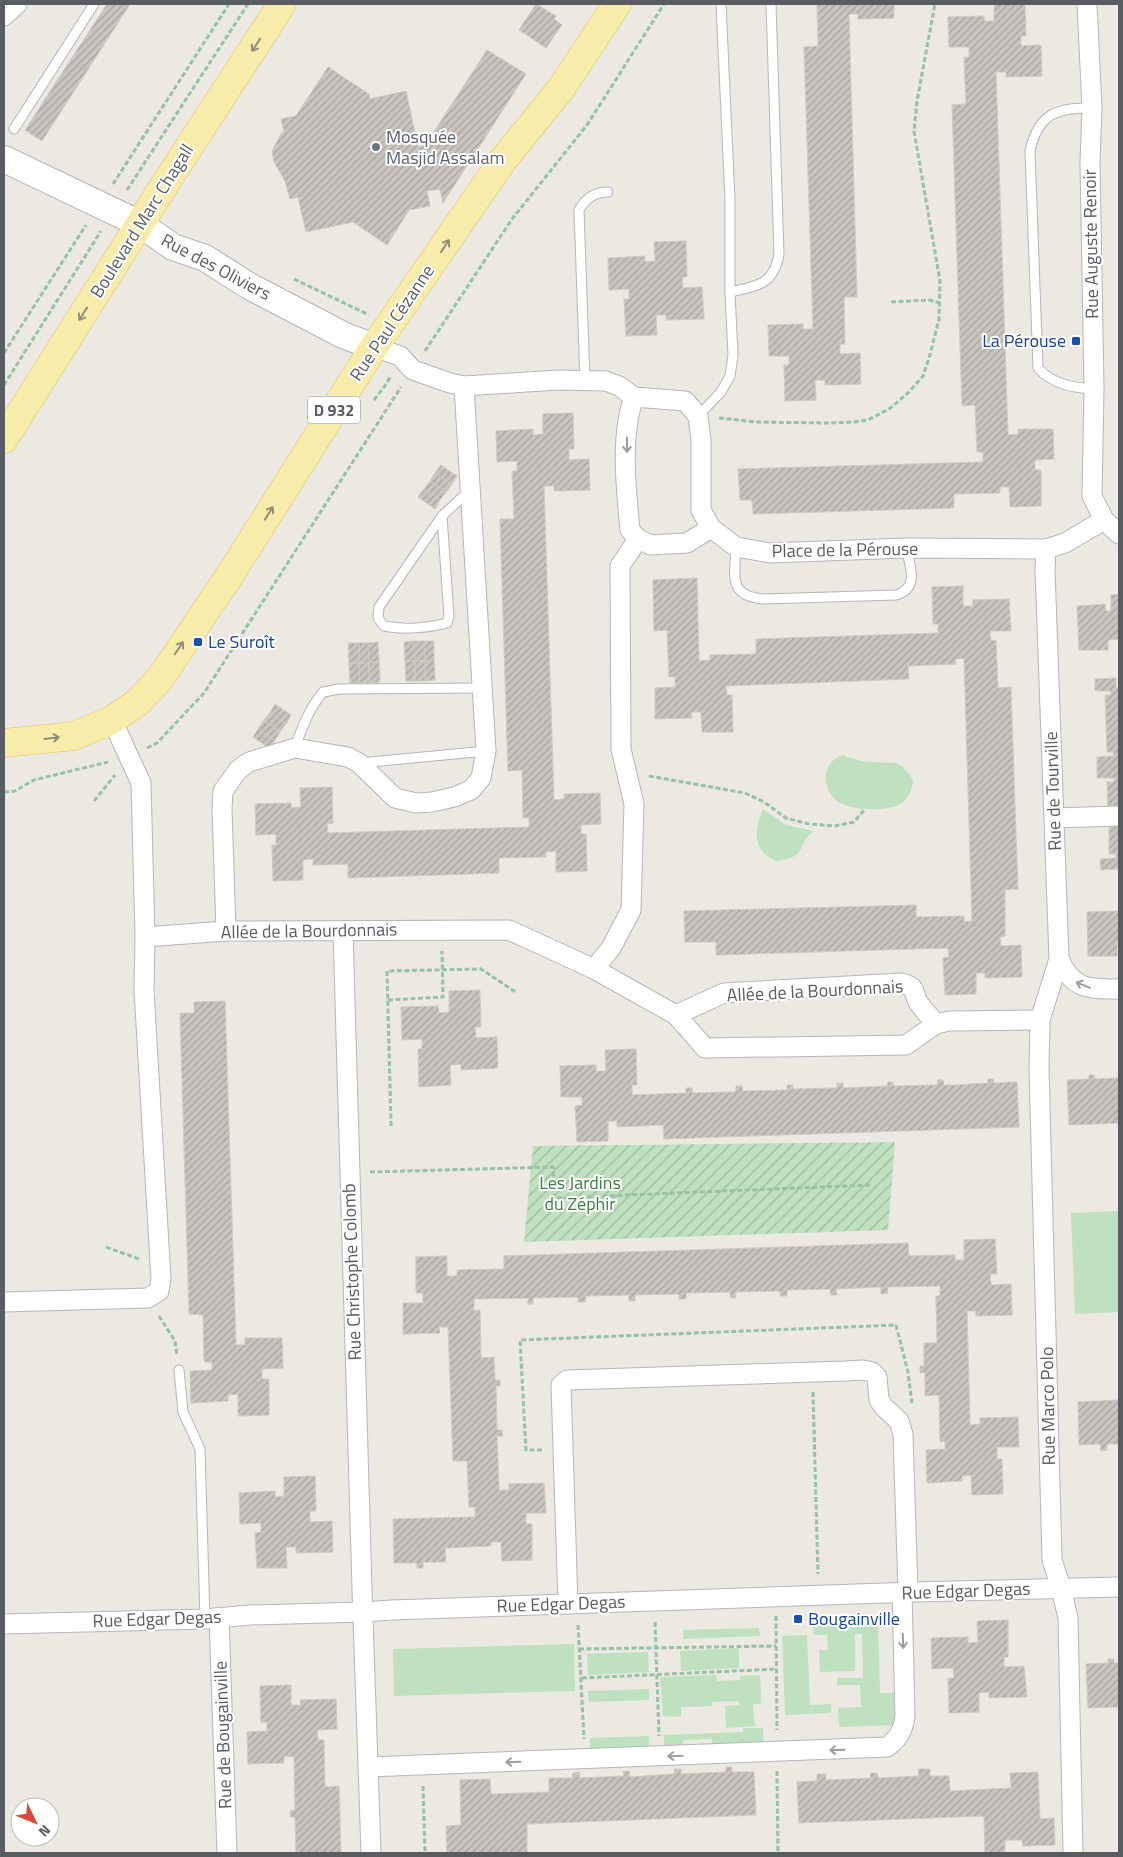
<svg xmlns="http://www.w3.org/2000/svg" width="1123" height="1857" font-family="'Titillium Web',sans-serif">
  <defs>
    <pattern id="garden-furrows" width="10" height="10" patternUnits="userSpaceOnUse" patternTransform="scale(1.25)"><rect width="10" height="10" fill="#bfe1bf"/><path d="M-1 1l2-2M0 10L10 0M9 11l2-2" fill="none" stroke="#9eba9f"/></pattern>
    <pattern id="building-hatch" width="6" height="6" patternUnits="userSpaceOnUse" patternTransform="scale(1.25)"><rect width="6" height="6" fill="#c8c5c0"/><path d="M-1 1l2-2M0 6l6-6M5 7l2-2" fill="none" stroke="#a5a39f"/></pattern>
  </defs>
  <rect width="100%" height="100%" fill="#ebe9e1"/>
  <!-- green -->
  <g fill="#bfe1bf">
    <path d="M843,755c9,4 20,7 30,7 23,2 26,-4 40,18 -1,8 -2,15 -9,21 -11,12 -54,10 -67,0 -16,-13 -16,-39 6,-46z"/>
    <path d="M763,809l23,16 28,6c-20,16 -4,26 -39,30 -23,-13 -21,-29 -12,-52z"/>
    <path d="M1119,1211v101l-44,2 -4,-101z"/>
    <path d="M878,1624l2,69h18l1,32 -60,2 -1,-19 23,-1 -1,-22h-23v-7h26l-1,-44h-7v37l-35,1 -1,-22h9l-1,-15h-13l-1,-9z"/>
    <path d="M759,1628l1,8 -77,3v-9z"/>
    <path d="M807,1635l3,70 21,-1v9l-46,2 -3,-79z"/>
    <path d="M574,1644l1,47 -181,5 -1,-47z"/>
    <path d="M739,1648v20l-58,3 -1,-20z"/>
    <path d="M648,1652l1,20 -61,3 -1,-21z"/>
    <path d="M716,1675l1,6 23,-1v-4l20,-1 1,29h-8l2,22 -29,2 -1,-22 14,-1v-4l-27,1v4l-31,1v10l-18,-1 -3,-39z"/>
    <path d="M649,1689v11l-60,2 -1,-11z"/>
    <path d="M743,1728h20l1,19 -52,1v-9l-29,1v10h-19v-15l79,-3z"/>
    <path d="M649,1736v14l-59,2v-14z"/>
  </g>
  <!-- garden -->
  <path fill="url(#garden-furrows)" d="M895,1142l-7,88 -364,12 9,-96z"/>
  <!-- building -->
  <g fill="url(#building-hatch)" stroke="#cfcac0">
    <path d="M107,4h23l-88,137 -17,-11z"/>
    <path d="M536,4l20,12 -2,3 8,6 -16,23 -27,-18z"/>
    <path d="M817,4h77v14l-36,1v-5h-9l8,283h-13l1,47h-5v10l20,-1 1,31 -36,1v-5h-10l1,20 -31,1 -1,-36h5v-9h-20l-1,-31 35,-1v5h10l-9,-282 14,-1z"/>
    <path d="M994,4h31l1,32h-5v10l20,-1 1,31 -36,1v-5h-10l12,363 10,-1v-5h35l1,30 -19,1v10h5l1,2v34l-31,1 -1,-20h-9v6l-46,1v14l-201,6 -1,-14h-12l-2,-31 245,-7v-10h-6l-2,-47 -13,1 -10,-301 14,-1 -2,-47h5v-10h-20l-1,-30 36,-1v5h10z"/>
    <path d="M487,50l39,24 -83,129 -3,-14 -13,2 3,15 -21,4 -22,35 -34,-23 -47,10 -8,-35 -8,2 -5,-18 -11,-19 -2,-11 10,-19h2l-3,-13 15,-3 32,-49 41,27 1,5 36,-8 12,56 13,-3 -1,-6z"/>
    <path d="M686,241l1,36h-5l1,11 19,-1 2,32 -38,1v-5h-10l1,20 -31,1 -2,-37h5v-10l-20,1 -1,-32 37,-2v6l10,-1 -1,-19z"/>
    <path d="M573,413l1,36h-5v11l20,-1 1,31 -36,1v-5h-10l10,314 10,-1v-5l36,-1 1,31 -20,1v9h5l1,37 -31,1v-21l-10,1v5l-47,1v15l-151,5v-14l-35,1v-6l-10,1v20l-30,1 -1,-36h4v-11l-20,1 -1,-31 36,-1v5l10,-1 -1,-19 32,-1 1,36 -6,1 1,9 201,-6v-10l-6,1 -1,-48 -14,1 -1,-30 -7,-222h14l-2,-48h5v-10l-20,1 -1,-31 37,-2v6l10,-1v-20z"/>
    <path d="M441,465l16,11 -5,8 -17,-11z"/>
    <path d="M435,473l17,11 -6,8 -16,-11z"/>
    <path d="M430,481l16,11 -6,8 -16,-11z"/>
    <path d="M424,489l16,11 -5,9 -17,-12z"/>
    <path d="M697,578l2,83 11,-1v-5l46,-1v-15l182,-6v-9h-5l-1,-37 31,-1v20h10v-6l36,-1 2,32h-21l1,10 5,-1 2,48 13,-1 1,32 6,170 -13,1v46l-5,1 1,9 20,-1 1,32 -37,1v-5h-9v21l-31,1 -2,-37 6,-1 -1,-9 -232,7v-13h-31l-1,-31 232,-6v12l48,-1v6l8,-1 -8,-263 -9,1 1,5 -48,2 1,13 -183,7 1,9h5l1,37h-31l-1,-20h-10l1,6 -37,1v-31l20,-1v-10h-6l-2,-47 -13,1 -1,-51z"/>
    <path d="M1119,594v45l-11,1v10h-29l-2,-44 28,-2 1,7h5v-16z"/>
    <path d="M414,641l1,20h-10l-1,-19z"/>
    <path d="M414,641h10l1,20h-10z"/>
    <path d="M424,641h10v19l-9,1z"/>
    <path d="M378,642l1,20 -10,1 -1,-20z"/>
    <path d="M348,643h11v20h-10z"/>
    <path d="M359,643h9l1,20h-10z"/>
    <path d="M434,660l1,20 -10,1v-20z"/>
    <path d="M405,661h10v20h-9z"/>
    <rect x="415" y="661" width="10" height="20"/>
    <path d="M379,662l1,20 -11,1v-20z"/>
    <path d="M349,663h10l1,20h-10z"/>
    <path d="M359,663h10v20h-9z"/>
    <path d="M1116,678v10h3v124h-11l-1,-30h7v-4h-17v-21l17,-1 -1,-4h-6l-2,-57h6v-4h-16v-12z"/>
    <path d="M275,704l16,11 -5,9 -16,-11z"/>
    <path d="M270,713l16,11 -6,8 -16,-12z"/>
    <path d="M264,720l16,12 -5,8 -17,-11z"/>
    <path d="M258,729l17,11 -6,8 -16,-11z"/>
    <rect x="1109" y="824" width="10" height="30"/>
    <path d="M1116,854h3v15l-18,1 -1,-11 16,-1z"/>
    <path d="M1119,911v29l-2,1v15h-29l-1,-44z"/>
    <path d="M480,990l1,37h-6l1,11 21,-1 1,31 -37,2v-6l-11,1 1,20 -32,2 -1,-38h4v-10l-20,1 -1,-33 37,-1 1,7 10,-1v-21z"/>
    <path d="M225,1001l11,344h9v-7h37l1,30 -21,1v10h7v36l-31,1v-22l-10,1v6l-37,2 -1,-32 22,-1v-8h-7l-1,-2 -1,-45 -14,-1 -9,-301h14v-11z"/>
    <path d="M636,1049l1,36h-5v10l54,-2v-5h6v5l41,-1 3,-1v-5h6l1,5 44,-1v-5h6v4l41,-1h3v-5h6v5l44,-2 1,-4h5v4l44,-1 1,-5h5l1,5h11l33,-2v-4h5l1,4 23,-1 2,45 -355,12 -1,-14 -46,2v-6h-9v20l-31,1 -2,-36 7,-1v-8h-21l-1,-31 35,-1h1v6h10l-1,-21z"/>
    <path d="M1089,1075h5l1,4 24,-1v45l-50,2 -2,-45 22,-1z"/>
    <path d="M995,1239l2,35h-7l1,11 20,-1 1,31 -36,1v-5h-9l3,114 10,-1v-6l38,-1 1,30h-22v12h5l1,35 -31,1 -1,-20 -9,1v5l-35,2 -1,-33 19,-1v-8l-5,1 -1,-47 -14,1v-24l-5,1v-7h4v-23h13l-1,-47h4v-10l-53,1 1,6 -7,1v-7l-45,2 1,6h-6l-1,-6 -43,1v6h-7v-5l-44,1 -1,6h-5v-6l-44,1v6h-7v-5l-44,1v6h-6v-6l-43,1 -1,6h-7v-5l-45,1v6h-5v-6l-54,1v12l6,-1 1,48 13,-1 1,23h5v6h-4l1,44h5l1,6h-6l2,54h10v-6l35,-1 2,30h-20v11h6v36l-30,1 -1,-19h-10v4l-46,2 1,14h-23v6h-6v-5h-23l-1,-44 82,-2v-10h-6l-2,-46h-14l-5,-134h-9l1,6 -37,1v-31h20v-10h-7v-36l31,-1v20h10v-6l47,-1v-13l404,-13 1,13 46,-1v5h9v-20z"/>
    <path d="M1119,1400v44h-12v6l-6,1 -1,-7 -21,1 -1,-43z"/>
    <path d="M315,1476l1,35h-6v11l22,-1 1,31 -37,1v-6h-10l1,21h-30l-2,-35 6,-1v-9l-21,1 -1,-31 36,-2v6l9,-1v-19z"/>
    <path d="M1008,1620v37h-4v10l20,-1 3,31 -38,1v-6l-10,1v19l-30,1 -1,-35h6l-1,-10 -21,1 -1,-31 37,-1v6l10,-1 -1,-21z"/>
    <path d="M1108,1659h6v4h5v44l-31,1 -2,-44 22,-1z"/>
    <path d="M291,1685v20h10l-1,-5 36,-1 1,30 -20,1 1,10h6l1,47 14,-1 2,67h-45l-1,-36h-4l-1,-6 5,-1 -1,-53 -10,-1v7l-36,1 -1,-32 20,-1v-9h-6l-1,-36z"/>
    <path d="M726,1767h6v5h22l2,43 -229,9v29h-80l-1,-27 15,-1 -1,-45 30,-1 1,15 58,-2v-14h23l1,-5 7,-1 -1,6 45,-2 -1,-5h6l1,6 44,-3 1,-5h6v5l45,-2z"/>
    <path d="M918,1769h12v7h19l1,15 61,-3 -1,-15 28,-1 2,47 14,-1 1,27 -32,1 -1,-6h-17v13h-20l-1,-37 -185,7 -2,-41 20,-1v-7h9v6l45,-2 -1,-5h7l1,5 41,-2z"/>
  </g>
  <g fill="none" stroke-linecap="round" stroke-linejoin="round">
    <!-- lane casing -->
    <g stroke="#b3b6ba" stroke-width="11">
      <g id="lane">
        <path d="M1092,108c-35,-1 -54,6 -62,43l8,217c14,16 35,20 56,21"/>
        <path d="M14,129l80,-125"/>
        <path d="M730,292c27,-6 44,-7 49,-38l-8,-250"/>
        <path d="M585,381l-6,-171c6,-11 16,-18 29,-18"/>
        <path d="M698,416l23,-24 9,-16 3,-21 -3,-63v-92l-9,-196"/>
        <path d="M442,516l7,100 -2,7c-18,5 -44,7 -63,3l-6,-8 1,-11 63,-91 27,-25"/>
        <path d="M736,547c-1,28 -9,49 28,52l132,-4c24,-7 14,-29 10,-47"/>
        <path d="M295,748c7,-21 14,-39 28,-56l16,-3 143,-1"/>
        <path d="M360,763l126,-12"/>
        <path d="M179,1370l4,42 17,37 5,170"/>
      </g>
    </g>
    <!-- street casing -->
    <g stroke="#b3b6ba" stroke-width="21">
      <g id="street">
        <path d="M1087,4l5,104 -2,54 4,227 -2,107 12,24 15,14"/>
        <path d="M4,16l13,-12"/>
        <path d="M374,347l26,9 13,14 37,13 14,3 94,-6 48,1 13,5 15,11"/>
        <path d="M634,397l51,4 13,15 3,24v70l10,18 25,19 34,6 136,-5 140,1 19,-6 39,-23"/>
        <path d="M634,397c-14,39 -8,92 -4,133l8,9 13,6 36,-2 24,-15"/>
        <path d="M1046,549l-1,21 14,389c14,31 30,30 60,30"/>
        <path d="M112,720l29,63 4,154 81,-6 283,-1 85,39 82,46 29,33 201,-3 30,-21 13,-3 91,-1"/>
        <path d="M1054,818l65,-2"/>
        <path d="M226,931l-4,-122 1,-18 15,-21 11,-8 46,-14 53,9 11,6 36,35 21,5 16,-1 22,-5 17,-7 10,-12 5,-27 -22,-365"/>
        <path d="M343,931l19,658 9,264"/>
        <path d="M1059,959l-19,61 -1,48 13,492 9,28 7,30 5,235"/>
        <path d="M594,969l17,-21 20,-38 3,-106 -13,-55 -1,-183 18,-27"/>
        <path d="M676,1015l48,-22 177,-10c16,4 11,7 17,19 5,8 13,15 18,22"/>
        <path d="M4,1302l144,-4 11,-7 2,-12 -17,-289 1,-53"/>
        <path d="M568,1604l-7,-219 6,-5 278,-9 18,-1 9,2 5,5 2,23 5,7 15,14 4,13 5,158"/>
        <path d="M219,1617l8,236"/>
        <path d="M4,1624l201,-5 45,-4 112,-3 30,-2 522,-18 205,-5"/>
        <path d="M368,1767l519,-20c12,-9 16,-16 18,-31l-3,-124"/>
      </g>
    </g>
    <!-- secondary casing -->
    <g stroke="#b2b5ba" stroke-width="28">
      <path id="secondary" d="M4,159l136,65 33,23 32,11 44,28 94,49 31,12"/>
    </g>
    <!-- primary casing -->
    <g stroke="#e4c260" stroke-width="29">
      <g id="primary">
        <path d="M4,439l163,-258 115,-177"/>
        <path d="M4,743l70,-7 38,-16 26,-18 21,-22 69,-102 146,-231 129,-187 57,-70 57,-86"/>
      </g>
    </g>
    <!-- path -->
    <g stroke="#99c1a5" stroke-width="3" stroke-dasharray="5 2.5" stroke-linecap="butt">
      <path d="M113,184l116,-180"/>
      <path d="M127,190l121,-186"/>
      <path d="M294,279l73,35"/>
      <path d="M891,302l39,-2 10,3"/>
      <path d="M425,351l87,-132 75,-94 77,-121"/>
      <path d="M4,353l82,-128"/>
      <path d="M4,385l97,-154"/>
      <path d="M374,400l13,-17 3,-6"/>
      <path d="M719,418l38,4 71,1 26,-1 14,-2 21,-11 19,-16 15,-17 7,-21 9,-36 1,-38 -26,-150 3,-30 18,-97"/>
      <path d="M147,748l10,-5 47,-50 197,-306"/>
      <path d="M649,776l96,17 19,9 22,16 23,6 26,2 19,-4 11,-13"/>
      <path d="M4,792l11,-1 19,-11 74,-18"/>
      <path d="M94,801l21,-26"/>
      <path d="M388,1000l55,-3 -1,-46"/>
      <path d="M391,1126l-4,-155 94,-2 36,24"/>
      <path d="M370,1172l183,-5 1,31 316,-13"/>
      <path d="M106,1247l33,12"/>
      <path d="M159,1316l16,25 2,14"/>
      <path d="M813,1392l5,182"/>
      <path d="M542,1450h-16l-6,-110 376,-15 12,47 4,32"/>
      <path d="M776,1616l1,114"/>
      <path d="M655,1622l4,114"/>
      <path d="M578,1625l6,114"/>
      <path d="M579,1649l197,-3"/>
      <path d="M582,1678l195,-9"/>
      <path d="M777,1771l1,82"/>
      <path d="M423,1786l2,67"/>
    </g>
    <!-- lane -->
    <use href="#lane" stroke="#fff" stroke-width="9"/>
    <!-- street -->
    <use href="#street" stroke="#fff" stroke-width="19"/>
    <!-- secondary -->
    <use href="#secondary" stroke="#fff" stroke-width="26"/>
    <!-- primary -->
    <use href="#primary" stroke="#f7eca9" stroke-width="28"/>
  </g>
  <!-- one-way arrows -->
  <defs><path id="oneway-shaft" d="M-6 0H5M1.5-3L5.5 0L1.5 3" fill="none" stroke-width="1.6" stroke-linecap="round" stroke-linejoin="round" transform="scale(1.25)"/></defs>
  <g stroke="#908e7a">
    <use href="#oneway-shaft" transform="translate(256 45) rotate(123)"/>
    <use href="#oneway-shaft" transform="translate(445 246) rotate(-56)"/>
    <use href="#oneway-shaft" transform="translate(83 314) rotate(122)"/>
    <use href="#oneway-shaft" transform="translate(269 513) rotate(-58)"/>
    <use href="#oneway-shaft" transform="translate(179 648) rotate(-56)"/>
    <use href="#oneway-shaft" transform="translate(52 738) rotate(-7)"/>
  </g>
  <g stroke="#9b9da0">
    <use href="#oneway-shaft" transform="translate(627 445) rotate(90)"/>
    <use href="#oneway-shaft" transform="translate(1083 985) rotate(-158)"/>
    <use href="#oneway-shaft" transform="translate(903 1641) rotate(88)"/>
    <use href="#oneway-shaft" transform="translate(837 1750) rotate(178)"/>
    <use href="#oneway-shaft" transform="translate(675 1756) rotate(178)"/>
    <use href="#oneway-shaft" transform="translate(513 1762) rotate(178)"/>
  </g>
  <!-- markers -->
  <circle fill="#6b7280" stroke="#fff" stroke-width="2" cx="376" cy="147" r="5"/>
  <g fill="#1a4fb4" stroke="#fff" stroke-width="2">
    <rect x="1071" y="336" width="10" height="10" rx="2.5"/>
    <rect x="193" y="637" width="10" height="10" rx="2.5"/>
    <rect x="793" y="1614" width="10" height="10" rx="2.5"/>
  </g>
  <g text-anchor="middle" stroke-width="4" stroke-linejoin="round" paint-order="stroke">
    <!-- shield labels -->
    <rect fill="#fff" stroke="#8b8d90" stroke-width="1" x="308" y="396.5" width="52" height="27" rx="4"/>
    <g font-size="16" font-weight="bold" fill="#595c60">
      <text x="334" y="416">D 932</text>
    </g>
    <!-- worship labels -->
    <g font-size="18" fill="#5b616d" stroke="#fff" text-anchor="start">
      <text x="386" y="143">Mosquée<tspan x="386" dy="21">Masjid Assalam</tspan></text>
    </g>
    <!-- street labels -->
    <g font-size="18" fill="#595c60" stroke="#fff">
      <text transform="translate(142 221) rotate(-58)" y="6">Boulevard Marc Chagall</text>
      <text transform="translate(1091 244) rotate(-91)" y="6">Rue Auguste Renoir</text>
      <text transform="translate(216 267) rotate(28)" y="6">Rue des Oliviers</text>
      <text transform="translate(392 323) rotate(-56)" y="6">Rue Paul Cézanne</text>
      <text transform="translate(845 550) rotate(-1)" y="6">Place de la Pérouse</text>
      <text transform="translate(1053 791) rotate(-92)" y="6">Rue de Tourville</text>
      <text transform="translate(309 931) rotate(-1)" y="6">Allée de la Bourdonnais</text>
      <text transform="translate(815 991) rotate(-3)" y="6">Allée de la Bourdonnais</text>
      <text transform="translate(352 1272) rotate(-92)" y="6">Rue Christophe Colomb</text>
      <text transform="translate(1048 1406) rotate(-91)" y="6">Rue Marco Polo</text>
      <text transform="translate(966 1591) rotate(-2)" y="6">Rue Edgar Degas</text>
      <text transform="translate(561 1604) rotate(-2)" y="6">Rue Edgar Degas</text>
      <text transform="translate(157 1619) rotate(-2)" y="6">Rue Edgar Degas</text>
      <text transform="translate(223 1735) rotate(-92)" y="6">Rue de Bougainville</text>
    </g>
    <!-- transit labels -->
    <g font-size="18" fill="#164399" stroke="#fff" text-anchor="start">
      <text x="1066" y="347" text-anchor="end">La Pérouse</text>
      <text x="208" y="648">Le Suroît</text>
      <text x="808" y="1625">Bougainville</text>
    </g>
    <!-- park labels -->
    <g font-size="18" fill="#3b7e3f" stroke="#fff">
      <text x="580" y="1189">Les Jardins<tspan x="580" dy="21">du Zéphir</tspan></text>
    </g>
  </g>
  <!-- border -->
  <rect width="1123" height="1857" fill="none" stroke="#595c60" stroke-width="10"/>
  <!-- north arrow -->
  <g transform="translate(35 1822) rotate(133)"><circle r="24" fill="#ffffff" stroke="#bdbebf"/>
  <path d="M0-4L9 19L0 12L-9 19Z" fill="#d94939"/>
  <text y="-8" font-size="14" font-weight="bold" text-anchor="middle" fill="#595c60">N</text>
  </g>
</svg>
